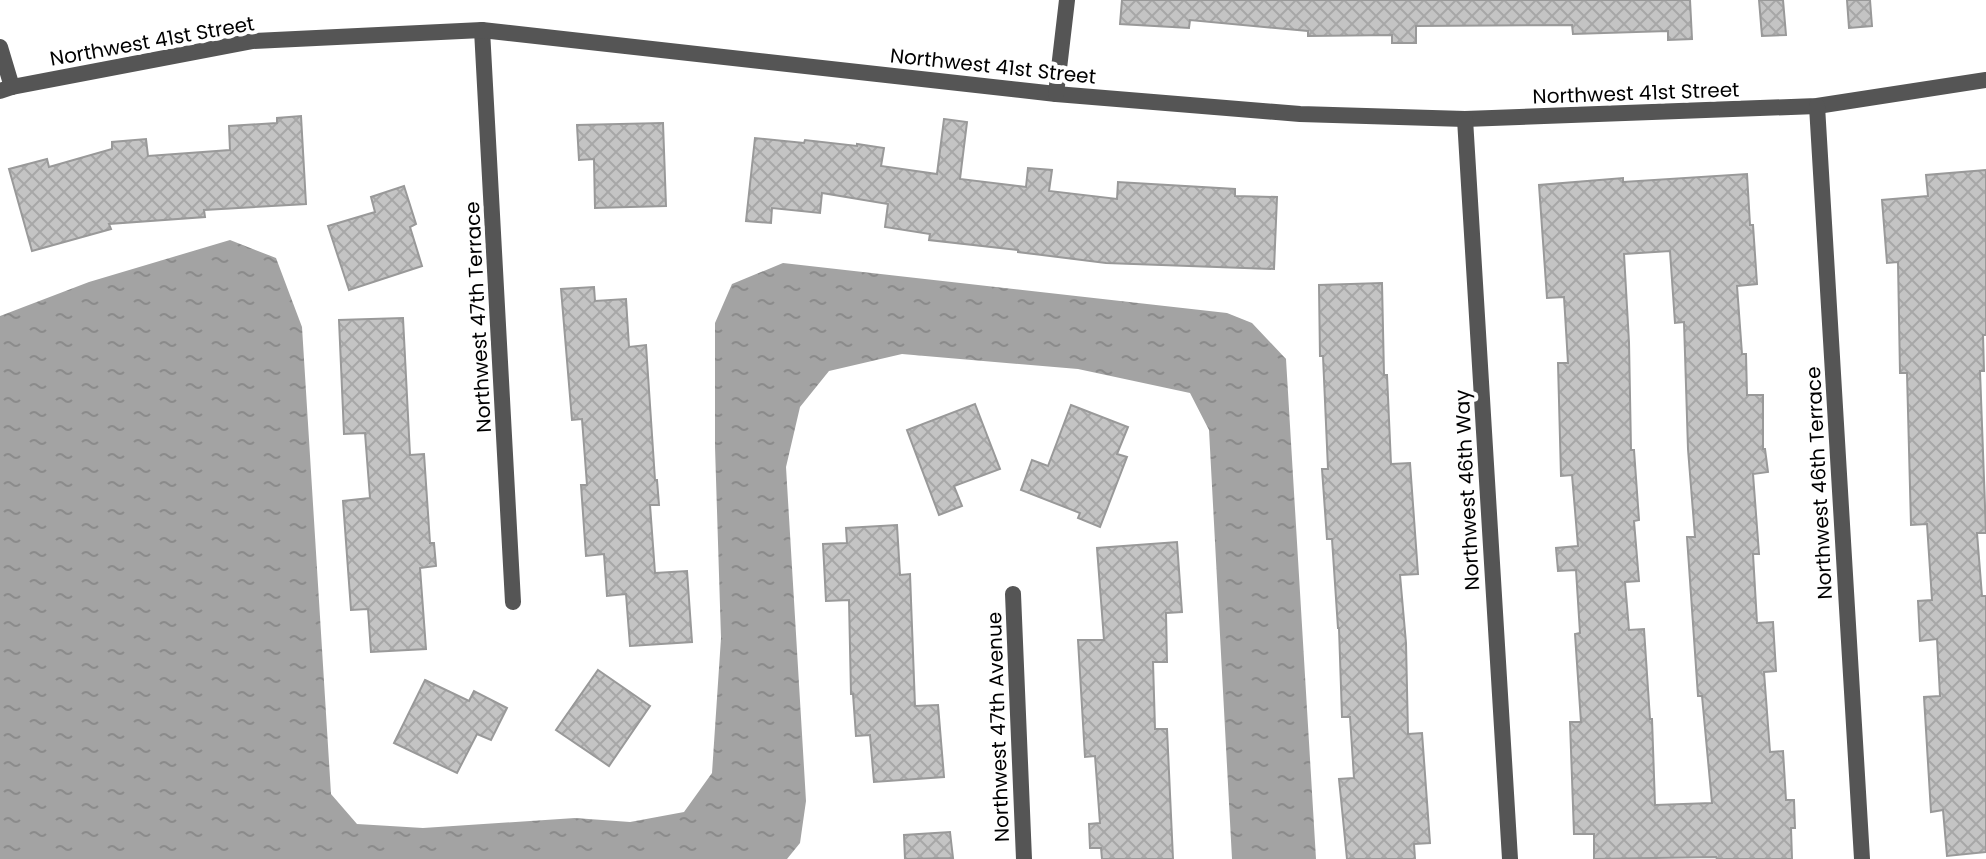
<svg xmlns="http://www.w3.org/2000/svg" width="1986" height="859" font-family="Poppins,sans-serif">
  <defs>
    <pattern id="water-ripples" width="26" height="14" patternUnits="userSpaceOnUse" patternTransform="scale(2)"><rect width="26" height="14" fill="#a3a3a3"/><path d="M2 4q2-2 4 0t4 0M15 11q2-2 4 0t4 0" fill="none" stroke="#8b8b8b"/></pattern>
    <pattern id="building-cross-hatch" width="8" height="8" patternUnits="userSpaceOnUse" patternTransform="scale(2)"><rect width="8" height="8" fill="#c4c4c4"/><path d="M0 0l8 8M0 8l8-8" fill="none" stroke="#a7a7a7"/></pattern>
  </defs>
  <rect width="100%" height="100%" fill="#fff"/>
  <!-- water -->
  <path fill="url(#water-ripples)" d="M230,240l46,18 26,69 29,467 26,30 66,4 152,-10 55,4 54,-10 28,-39 9,-135 -6,-191v-124l17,-39 51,-21 444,50 25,10 34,36 30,500h-84l-23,-429 -19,-37 -112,-24 -176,-15 -73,17 -29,36 -14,60 20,334 -6,42 -13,16h-787v-543l89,-34z"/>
  <!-- building -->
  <g fill="url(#building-cross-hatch)" stroke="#999" stroke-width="2" fill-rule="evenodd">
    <path d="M1122,0h568l2,39 -24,1v-9l-95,3 -1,-9 -156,1v17h-24v-8l-84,1v-5l-118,-11 -1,8 -69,-4z"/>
    <path d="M1759,0h24l3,35 -24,1z"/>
    <path d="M1847,0h23l2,26 -23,2z"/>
    <path d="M301,116l5,88 -102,6 1,7 -96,7 2,5 -79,22 -23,-82 38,-10 2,8 63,-18v-7l34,-3 2,17 82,-6 -1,-24 48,-3v-5z"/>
    <path d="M944,119l23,3 -7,57 66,8 2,-19 24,2 -3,21 68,8 1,-17 117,7v7l42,1 -3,72 -168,-6 -88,-11v-2l-89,-10 1,-6 -45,-7 3,-23 -66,-11 -2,20 -48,-5 -1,15 -25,-2 9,-83 49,5 1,-3 52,6v-2l27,4 -3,18 56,8z"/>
    <path d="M663,123l3,83 -71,2 -1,-49 -15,1 -2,-35z"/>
    <path d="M1986,170v165h-3l1,36h-4l6,162h-9l5,63h4v256l-39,4 -4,-46 -12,2 -7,-115 16,-1 -3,-57 -17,2 -2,-40 14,-1 -5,-76 -16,1 -4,-152h-7l-2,-111 -11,1 -5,-63 46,-4 -2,-21z"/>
    <path d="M1747,174l3,51h3l4,59 -20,2 5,68h4l1,41h16v54h2l3,23 -15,2 6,80h-6l4,69 16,-1 3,49 -12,1 6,80 13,-1 3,49h8l1,28h-4l1,31h-75l-1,-2 -122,2v-25h-20l-4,-112h11l-6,-88 5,-1 -4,-63 -18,1 -2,-23 22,-2 -6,-71 -11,1 -3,-113h10l-4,-66 -17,1 -8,-113 84,-7v4zM1670,251l5,72 9,-1 4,127 7,88h-8l11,159h4l10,107 -57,2 -3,-86h-2l-6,-90 -15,1 -4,-48 14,-1 -5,-60 5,-1 -5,-70h-3l-2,-108 -5,-88z"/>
    <path d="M404,186l12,38 -6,3 12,39 -73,24 -21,-64 47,-14 -4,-15z"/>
    <path d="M1382,283l2,92h3l4,89 19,-1 8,111 -18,1 6,68 2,91 14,-1 8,110 -16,1 1,15h-68l-8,-80 15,-1 -4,-61h-8l-3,-89h-1l-6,-89h-5l-5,-70h6l-5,-113h-3l-1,-71z"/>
    <path d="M594,287l1,14 31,-2 3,48 17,-2 9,135h2l2,25h-9l5,68 32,-2 5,71 -62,4 -4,-52 -19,2 -3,-42 -18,2 -5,-71h6l-5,-66 -10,1 -11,-131z"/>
    <path d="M403,318l7,137 14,-1 6,89h4l2,23 -16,2 6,81 -55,3 -3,-43 -17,1 -8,-109 27,-3 -5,-65 -21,1 -5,-114z"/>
    <path d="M975,404l25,65 -46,17 8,20 -23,9 -32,-85z"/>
    <path d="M1071,405l57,22 -11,27 10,3 -27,70 -22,-9 2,-5 -59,-23 11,-30 16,6z"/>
    <path d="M897,525l3,50 10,-1 5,132 23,-1 6,72 -70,5 -4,-47 -14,1 -3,-42h-2l-2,-94 -23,1 -3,-57 24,-1 -1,-15z"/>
    <path d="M1177,542l5,70 -16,1 1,49h-14l2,67h12l6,130h-71l-1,-11h-11l-1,-24 11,-1 -5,-67 -10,1 -7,-117h26l-7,-92z"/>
    <path d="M598,670l52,36 -41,60 -53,-36z"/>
    <path d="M425,680l44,21 5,-10 33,17 -16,32 -14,-6 -20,39 -63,-30z"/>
    <path d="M950,832l3,26 -48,1 -1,-24z"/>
  </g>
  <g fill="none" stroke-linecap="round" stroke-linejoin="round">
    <!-- street -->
    <g stroke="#555" stroke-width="16">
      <path d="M482,30l31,572"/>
      <path d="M0,47l12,40"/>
      <path d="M0,91l12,-4 241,-46 229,-11 574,64 244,20 165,5 352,-13 169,-26"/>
      <path d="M1056,94l11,-94"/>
      <path d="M1817,106l45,753"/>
      <path d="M1465,119l45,740"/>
      <path d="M1013,594l11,265"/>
    </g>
  </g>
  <g text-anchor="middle" stroke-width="8" stroke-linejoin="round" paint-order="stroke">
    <!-- street labels -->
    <g font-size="20" fill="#000" stroke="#fff">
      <text transform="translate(152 41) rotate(-10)" y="7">Northwest 41st Street</text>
      <text transform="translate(993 66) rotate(6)" y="7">Northwest 41st Street</text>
      <text transform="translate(1636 93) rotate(-2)" y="7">Northwest 41st Street</text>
      <text transform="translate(478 317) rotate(-93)" y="7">Northwest 47th Terrace</text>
      <text transform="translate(1819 483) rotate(-93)" y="7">Northwest 46th Terrace</text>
      <text transform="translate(1467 490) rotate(-93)" y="7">Northwest 46th Way</text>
      <text transform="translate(998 727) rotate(-92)" y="7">Northwest 47th Avenue</text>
    </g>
  </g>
</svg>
